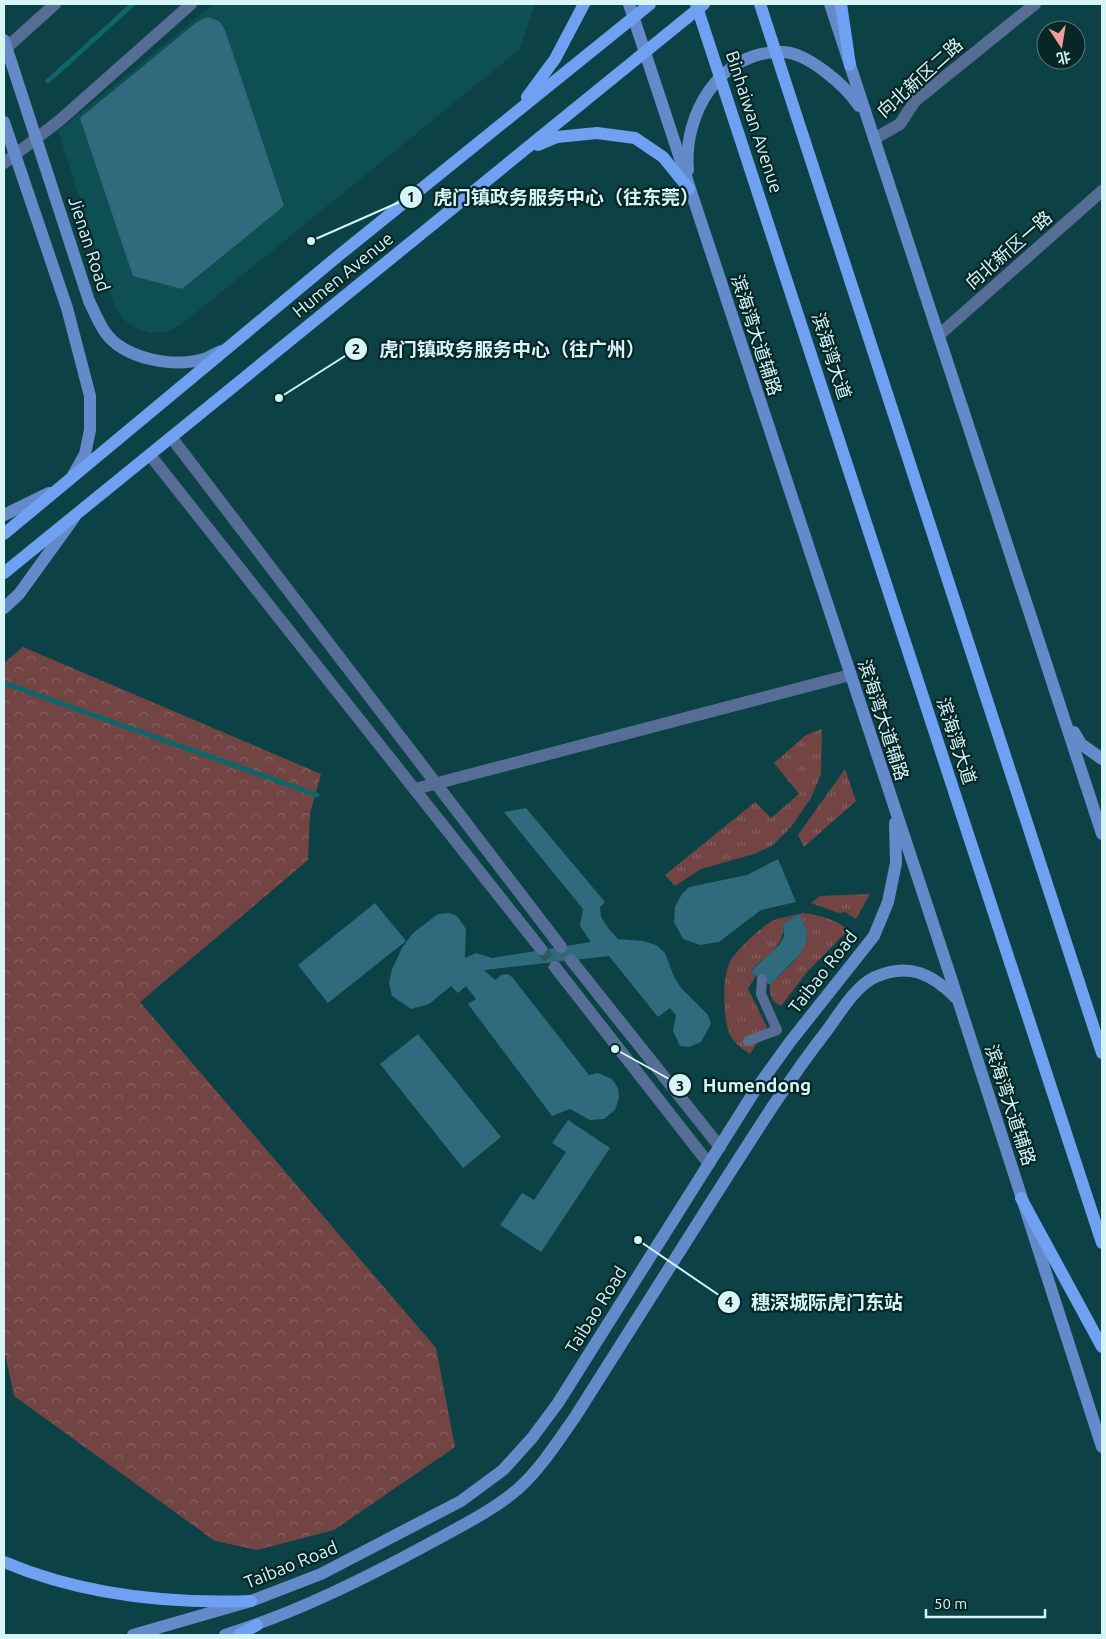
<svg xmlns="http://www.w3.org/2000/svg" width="1106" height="1639" font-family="Ubuntu,'Noto Sans SC',sans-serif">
  <defs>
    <pattern id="grass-tufts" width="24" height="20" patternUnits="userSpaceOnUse" patternTransform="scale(1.25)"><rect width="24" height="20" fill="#734444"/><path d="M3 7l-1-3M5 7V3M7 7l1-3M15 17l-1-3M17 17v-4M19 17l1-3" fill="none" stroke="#866060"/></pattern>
    <pattern id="forest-crowns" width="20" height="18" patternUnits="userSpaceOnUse" patternTransform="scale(1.25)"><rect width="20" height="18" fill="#734444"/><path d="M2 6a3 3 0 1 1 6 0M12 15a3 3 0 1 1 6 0" fill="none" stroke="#866060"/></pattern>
  </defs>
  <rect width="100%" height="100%" fill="#0c4245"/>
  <!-- built -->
  <path fill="#0d4f53" d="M214,4h321l-15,45 -339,276 -14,7 -17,1 -15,-5 -13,-10 -8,-14 -56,-173z"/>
  <!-- grass -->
  <g fill="url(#grass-tufts)">
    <path d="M822,729l-1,45 -10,24 -20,29 -18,18 -19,9 -53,15 -26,17 -10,-11 90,-73 16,16 28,-24 -25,-31 32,-28z"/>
    <path d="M845,769l11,32 -52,46 -6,-12z"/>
    <path d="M870,894l-14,25 -11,-7 -6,1 -28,-10 9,-7z"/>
    <path d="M804,913c16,3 31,5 44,17l-41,42 -26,34c-10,-4 -11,-11 -11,-21 13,-14 42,-35 36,-56 -1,-5 -5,-10 -7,-15l-16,10c2,24 -18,31 -33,48l6,3 -8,14 19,38 -17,27c-20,-13 -23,-21 -25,-43 -1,-17 -2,-34 5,-49 4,-10 34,-38 44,-42 9,-3 20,-5 30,-7z"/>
  </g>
  <!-- forest -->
  <path fill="url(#forest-crowns)" d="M23,647l298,127 -11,40 -2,46 -168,142 296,346 19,99 -121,83 -77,20 -42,-9 -201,-145 -10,-47v-686z"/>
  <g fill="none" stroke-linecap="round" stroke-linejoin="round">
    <!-- stream -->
    <g stroke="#0e666a" stroke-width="5">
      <path d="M48,81l85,-77"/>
      <path d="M4,683l313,112"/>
    </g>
  </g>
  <!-- building -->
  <g fill="#2f6b7c">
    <path d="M208,17l11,4 6,9 59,176 -102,83 -49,-13 -53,-158 117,-96z"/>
    <path d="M526,808l79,94 -5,5 1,10 8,12 9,10 25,2 13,4 9,8 9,24 7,11 27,27 3,9 -10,18 -12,5 -9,-1 -7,-15 3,-16 -6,-7 -12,9 -49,-61 -125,14 11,10 6,-5 6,-1 5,3 77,98 9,-2 14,6 6,9 1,10 -4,12 -11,9 -14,1 -20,-11 -18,7 -84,-112 8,-5 -10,-13 -8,7 -7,-7 -22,18 -18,5 -19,-13 -3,-13 3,-14 10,-21 11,-15 25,-19 12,-1 7,3 9,13 -1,29 11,-5 16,5 99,-16 -11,-16 3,-17 -79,-97z"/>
    <path d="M778,859l18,43 -35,8 -42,32 -19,3 -17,-6 -9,-17 1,-15 7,-13 7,-7 58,-12z"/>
    <path d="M375,903l31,38 -78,62 -30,-38z"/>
    <path d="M799,914l8,16 -1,13 -7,12 -29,30 -20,-13 29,-27 5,-9 -1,-12z"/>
    <path d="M418,1034l83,103 -38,31 -83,-104z"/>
    <path d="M568,1120l42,28 -69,104 -41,-27 22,-32 12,7 32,-48 -14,-9z"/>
  </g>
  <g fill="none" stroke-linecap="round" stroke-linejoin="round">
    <!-- minor-tunnel -->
    <path stroke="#2a5d60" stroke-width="12" stroke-dasharray="12 6" stroke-linecap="butt" d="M541,949l14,18"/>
    <!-- service -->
    <path stroke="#566e96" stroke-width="10" d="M748,1041l29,-11 -16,-36 1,-15"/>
    <!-- minor -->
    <g stroke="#566e96" stroke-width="12">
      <path d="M4,50l51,-46"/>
      <path d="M874,139l26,-15 15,-23 120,-97"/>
      <path d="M4,163l55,-42 132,-117"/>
      <path d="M939,335l163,-144"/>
      <path d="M171,437l390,510"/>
      <path d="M150,455l391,494"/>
      <path d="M415,789l435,-114"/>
      <path d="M571,960l149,187"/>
      <path d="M555,967l154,197"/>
    </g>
    <!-- secondary -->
    <g stroke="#648aca" stroke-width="12">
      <path d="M629,4l320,968 153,475"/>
      <path d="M830,4l272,830"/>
      <path d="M4,40l85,261c5,10 9,21 16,31 19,27 68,36 99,27 6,-2 12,-6 17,-8"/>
      <path d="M4,122l63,186 23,88v34l-5,24 -13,23"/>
      <path d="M688,170c-5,-56 32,-120 95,-118 25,1 63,34 76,54"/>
      <path d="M4,515l45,-22"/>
      <path d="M4,608l15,-14 55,-76"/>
      <path d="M1074,732l7,12 21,15"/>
      <path d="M133,1635l118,-34 70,-27 140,-73 42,-31 29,-32 26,-35 196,-311 36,-50 84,-106 14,-34 8,-39 -1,-40"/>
      <path d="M225,1635c73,-23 141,-57 207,-93 29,-16 62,-32 87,-54 22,-20 39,-47 56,-71 46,-73 92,-145 138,-218 36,-56 71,-113 112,-166 14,-18 29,-46 50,-56 34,-15 57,-3 81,21"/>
    </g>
    <!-- primary -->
    <g stroke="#6fa0f1" stroke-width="12">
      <path d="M696,4l406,1239"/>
      <path d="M760,4l342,1049"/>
      <path d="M841,4l9,61"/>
      <path d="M527,97l28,-38 29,-55"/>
      <path d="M538,145l19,-8 40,-4 38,5 28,19 26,32"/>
      <path d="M4,534l339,-282 307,-248"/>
      <path d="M4,573l700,-569"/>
      <path d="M1021,1198l81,149"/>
      <path d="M4,1562c78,33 162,42 247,39"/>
      <path d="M239,1635l18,-10"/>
    </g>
  </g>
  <g text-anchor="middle" stroke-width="4.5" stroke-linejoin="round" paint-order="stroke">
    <!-- street labels -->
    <g font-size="18" fill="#d5f5f7" stroke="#092627">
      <text transform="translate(920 78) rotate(-42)" y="6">向北新区二路</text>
      <text transform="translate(754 122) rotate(72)" y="6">Binhaiwan Avenue</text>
      <text transform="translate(89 244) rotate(72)" y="6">Jienan Road</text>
      <text transform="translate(1009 250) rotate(-41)" y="6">向北新区一路</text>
      <text transform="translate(343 275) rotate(-39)" y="6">Humen Avenue</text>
      <text transform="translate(756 335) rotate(72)" y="6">滨海湾大道辅路</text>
      <text transform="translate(831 356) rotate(72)" y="6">滨海湾大道</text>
      <text transform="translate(883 720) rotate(72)" y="6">滨海湾大道辅路</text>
      <text transform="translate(956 741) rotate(72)" y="6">滨海湾大道</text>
      <text transform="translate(823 972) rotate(-52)" y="6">Taibao Road</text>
      <text transform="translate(1010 1105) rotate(72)" y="6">滨海湾大道辅路</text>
      <text transform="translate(596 1310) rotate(-58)" y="6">Taibao Road</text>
      <text transform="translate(291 1565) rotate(-22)" y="6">Taibao Road</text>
    </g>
  </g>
  <!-- callouts -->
  <path fill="none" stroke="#d5f5f7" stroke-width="2" d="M311 241L411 197M279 398L356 349M615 1049L680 1085M638 1240L729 1302"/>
  <g fill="#d5f5f7" stroke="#092627" stroke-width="2">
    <circle cx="311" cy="241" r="5"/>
    <circle cx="279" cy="398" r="5"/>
    <circle cx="615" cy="1049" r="5"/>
    <circle cx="638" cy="1240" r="5"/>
    <circle cx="411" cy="197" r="12"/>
    <circle cx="356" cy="349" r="12"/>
    <circle cx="680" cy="1085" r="12"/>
    <circle cx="729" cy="1302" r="12"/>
  </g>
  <g font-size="15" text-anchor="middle" font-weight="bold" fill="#111">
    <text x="411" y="202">1</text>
    <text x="356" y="354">2</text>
    <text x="680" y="1091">3</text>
    <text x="729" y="1307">4</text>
  </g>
  <g font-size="19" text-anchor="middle" font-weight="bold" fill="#d5f5f7" stroke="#092627" stroke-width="4.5" stroke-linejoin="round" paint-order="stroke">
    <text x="566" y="204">虎门镇政务服务中心（往东莞）</text>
    <text x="512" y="356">虎门镇政务服务中心（往广州）</text>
    <text x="757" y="1092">Humendong</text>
    <text x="827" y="1309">穗深城际虎门东站</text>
  </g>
  <!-- border -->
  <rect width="1106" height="1639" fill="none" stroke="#d5f5f7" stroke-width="10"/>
  <!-- north arrow -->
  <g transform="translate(1061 45) rotate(168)"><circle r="24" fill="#092627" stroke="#5b797a"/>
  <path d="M0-4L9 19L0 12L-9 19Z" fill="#f59b9b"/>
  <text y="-8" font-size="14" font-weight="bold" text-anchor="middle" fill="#d5f5f7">北</text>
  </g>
  <!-- scale -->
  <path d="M926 1609v8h119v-8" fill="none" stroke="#d5f5f7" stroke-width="2.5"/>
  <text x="934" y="1609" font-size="15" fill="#d5f5f7" stroke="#092627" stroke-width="4" paint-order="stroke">50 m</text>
</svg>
